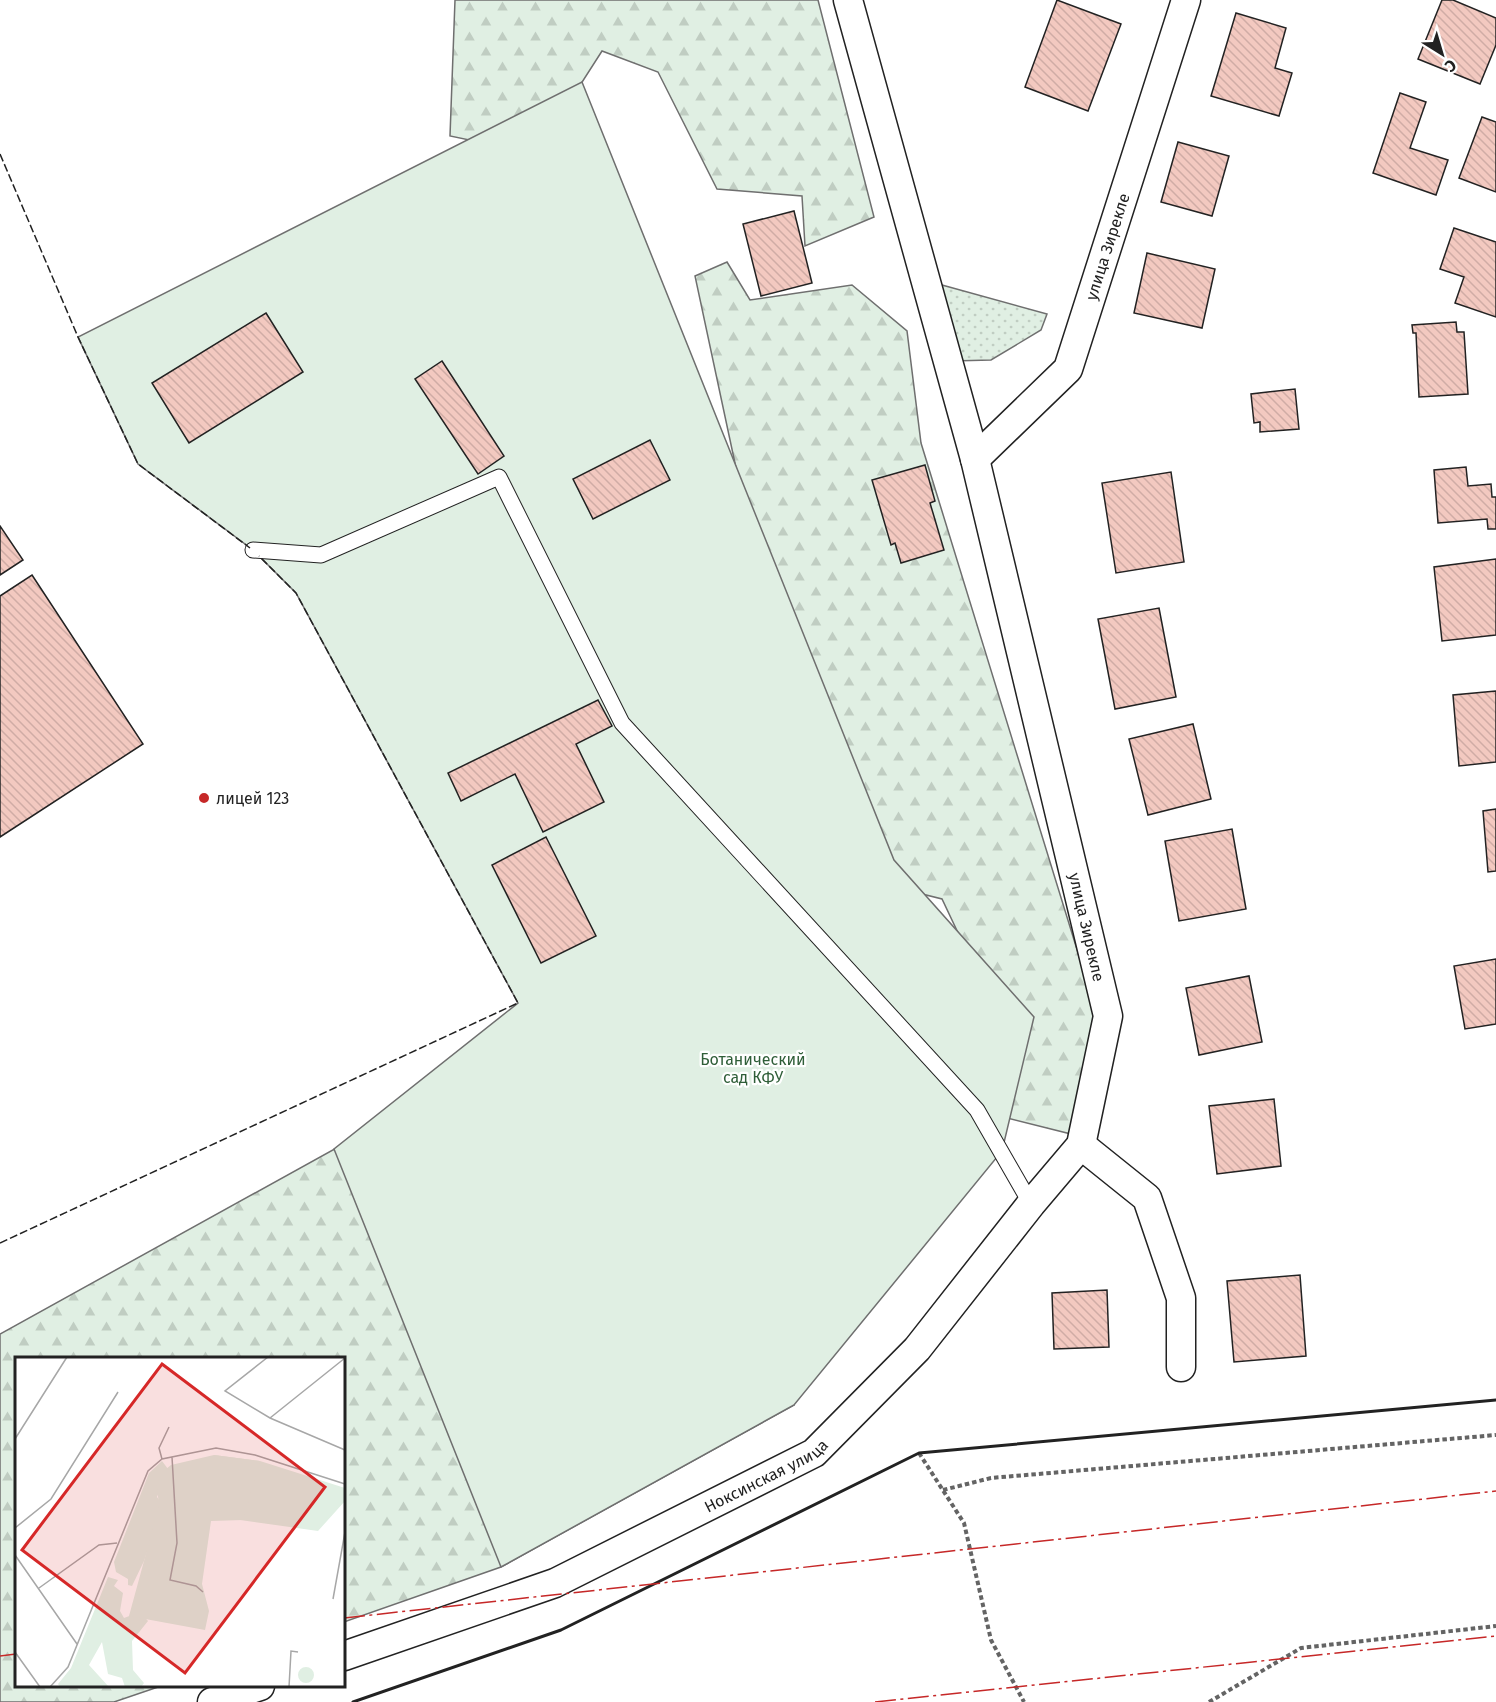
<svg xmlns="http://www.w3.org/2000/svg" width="1496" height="1702" font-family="'Fira Sans',sans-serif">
  <defs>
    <pattern id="forest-firs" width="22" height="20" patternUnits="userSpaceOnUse" patternTransform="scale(1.5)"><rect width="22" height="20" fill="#e0efe3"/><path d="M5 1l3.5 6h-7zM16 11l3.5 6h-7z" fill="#c0cdc2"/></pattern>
    <pattern id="park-dots" width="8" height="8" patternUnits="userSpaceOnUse" patternTransform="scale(1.5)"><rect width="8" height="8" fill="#e0efe3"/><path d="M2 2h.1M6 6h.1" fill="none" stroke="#c0cdc2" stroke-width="1.8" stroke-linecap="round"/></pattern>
    <pattern id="building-back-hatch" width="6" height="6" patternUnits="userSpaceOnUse" patternTransform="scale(1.5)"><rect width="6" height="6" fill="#f3c9c0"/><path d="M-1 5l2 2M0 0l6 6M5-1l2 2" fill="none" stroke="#d0aca5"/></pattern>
  </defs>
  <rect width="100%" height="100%" fill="#fff"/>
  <!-- forest -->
  <g fill="url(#forest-firs)" stroke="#6f6f6f" stroke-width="1.5">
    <path d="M455,0h363l56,217 -69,29 -3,-50 -85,-7 -59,-117 -56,-21 -66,103 -86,-18z"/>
    <path d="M727,262l23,38 102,-15 55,46 14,112 174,565 -24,126 -68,-17 -27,-146 -34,-72 -68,-17 -138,-414 -41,-192z"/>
    <path d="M490,1063l304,342 -293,162 -157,55v-264h-328v328h145l-47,16h-114v-368z"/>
  </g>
  <!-- park -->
  <path fill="url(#park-dots)" stroke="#6f6f6f" stroke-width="1.5" d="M942,285l105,29 -6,16 -50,30 -39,1z"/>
  <!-- garden -->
  <path fill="#e0efe3" stroke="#6f6f6f" stroke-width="1.5" d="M582,82l312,778 140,157 -32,134 -208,254 -293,162 -167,-418 184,-146 -222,-410 -43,-43 -115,-86 -60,-127z"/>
  <!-- building -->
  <g fill="url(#building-back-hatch)" stroke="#222" stroke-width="1.5">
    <path d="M1057,0l64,24 -33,87 -63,-24z"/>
    <path d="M1442,0h11l43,18v27l-16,39 -62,-25z"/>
    <path d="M1236,13l50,15 -11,40 17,5 -13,43 -68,-20z"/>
    <path d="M1400,93l26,9 -16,46 38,12 -12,35 -63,-22z"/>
    <path d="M1482,117l14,5v70l-37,-14z"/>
    <path d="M1178,142l51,14 -17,60 -51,-14z"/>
    <path d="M794,211l18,72 -51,13 -18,-72z"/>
    <path d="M1454,228l42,14v75l-41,-14 9,-26 -24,-8z"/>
    <path d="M1147,253l68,16 -13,59 -68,-15z"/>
    <path d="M266,313l37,59 -114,71 -37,-60z"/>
    <path d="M1456,322l1,10h7l4,62 -49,3 -3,-64h-3l-1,-8z"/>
    <path d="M442,361l62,95 -26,18 -63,-95z"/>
    <path d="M1295,389l4,40 -39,3v-10l-6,1 -3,-29z"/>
    <path d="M650,440l20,40 -77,39 -20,-40z"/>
    <path d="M925,465l10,36 -5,2 14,47 -43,13 -6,-20 -4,2 -19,-65z"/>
    <path d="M1466,467l2,19 23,-2 1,13h4v32h-8l-1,-10 -49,4 -4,-53z"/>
    <path d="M1171,472l13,90 -68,11 -14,-90z"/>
    <path d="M0,526l23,34 -23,15z"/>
    <path d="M1496,559v76l-54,6 -8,-74z"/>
    <path d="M32,575l111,169 -143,93v-241z"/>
    <path d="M1159,608l17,89 -61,12 -17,-90z"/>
    <path d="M1496,691v71l-37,4 -6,-71z"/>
    <path d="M598,700l14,26 -36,18 28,58 -61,30 -28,-58 -54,27 -13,-28z"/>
    <path d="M1193,724l18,75 -63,16 -19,-76z"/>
    <path d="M1496,809v62l-8,1 -5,-61z"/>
    <path d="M1232,829l14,80 -67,12 -14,-80z"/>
    <path d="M546,837l50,99 -55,27 -49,-98z"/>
    <path d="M1496,959v65l-31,5 -11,-63z"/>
    <path d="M1249,976l13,66 -63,13 -13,-67z"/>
    <path d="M1274,1099l7,67 -64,8 -8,-68z"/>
    <path d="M1300,1275l6,81 -72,6 -7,-81z"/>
    <path d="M1107,1290l2,57 -55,2 -2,-56z"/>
  </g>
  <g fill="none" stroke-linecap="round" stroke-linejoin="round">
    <!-- service casing -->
    <g stroke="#222" stroke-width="17">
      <path id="service" d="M253,550l68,5 178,-78 123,246 355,387 54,94"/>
    </g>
    <!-- minor casing -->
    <g stroke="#222" stroke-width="31">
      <g id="minor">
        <path id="s1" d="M975,459l93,-90 118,-369"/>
        <path d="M1081,1145l66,53 34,100v69"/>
        <path id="s2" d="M344,1656l211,-73 259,-130 103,-104 114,-145 50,-59 27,-129 -133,-557 -127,-459"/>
        <path d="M212,1702l48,-16"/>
      </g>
    </g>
    <!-- path -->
    <g stroke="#646464" stroke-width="4" stroke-dasharray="4.5 3" stroke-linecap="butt">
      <path d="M919,1453l45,70 27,117 33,62"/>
      <path d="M943,1490l48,-12 505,-43"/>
      <path d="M1209,1702l92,-54 195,-22"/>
    </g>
    <!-- service -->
    <use href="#service" stroke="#fff" stroke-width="15"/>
    <!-- minor -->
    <use href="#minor" stroke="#fff" stroke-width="28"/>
    <!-- fence -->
    <g stroke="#222" stroke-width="1.5" stroke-dasharray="8 3" stroke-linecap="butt">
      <path d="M0,154l78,183 60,127 112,84"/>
      <path d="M0,1243l518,-240 -222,-410 -37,-37"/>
    </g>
    <!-- wall -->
    <path stroke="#222" stroke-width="3" d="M353,1702l208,-72 358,-177 577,-53"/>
    <!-- power -->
    <g stroke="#c62828" stroke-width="1.5" stroke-dasharray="21 4.5 3 4.5" stroke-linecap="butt">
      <path d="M344,1618l1152,-127"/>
      <path d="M0,1656l16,-2"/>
      <path d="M875,1702l621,-66"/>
    </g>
  </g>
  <!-- markers -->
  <circle fill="#c62828" stroke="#fff" stroke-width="2" cx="204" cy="798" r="6"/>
  <g text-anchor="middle" stroke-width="4.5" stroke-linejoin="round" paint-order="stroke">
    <!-- street labels -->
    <g font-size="16" fill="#222" stroke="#fff">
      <text dy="6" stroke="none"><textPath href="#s1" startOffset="258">улица Зирекле</textPath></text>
      <text transform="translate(1087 927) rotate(77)" y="6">улица Зирекле</text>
      <text dy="6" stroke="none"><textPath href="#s2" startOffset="460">Ноксинская улица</textPath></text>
    </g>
    <!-- poi labels -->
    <g font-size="16" fill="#222" stroke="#fff" text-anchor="start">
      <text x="216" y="804">лицей 123</text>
    </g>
    <!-- park labels -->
    <g font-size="16" fill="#2f5e38" stroke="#fff">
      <text x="753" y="1065">Ботанический<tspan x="753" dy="18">сад КФУ</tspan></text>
    </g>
  </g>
  <!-- overview -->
  <g transform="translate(15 1357)">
    <rect width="330" height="330" fill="#fff"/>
    <path d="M199,98l46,6 85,27v13l-27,30 -99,-14zM147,104l6,8 -11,28 6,8 -19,56 -12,25 -4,-1v-6l-12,-7 -2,-10 35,-89zM93,220l10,3 -4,6 9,7 -3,18 4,7 16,-6 8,9 -16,20 1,29 11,13 -3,4h-16l-3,-9 -14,-4 -6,-32 -13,23 20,22h-49l-2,-3 13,-16z" fill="#e0efe3"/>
    <path d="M199,98l46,6 -17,59 -32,1 -9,63 7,27 -4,19 -76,-14 30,-110 -3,-29 15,-12zM283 318a8 8 0 1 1 16 0a8 8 0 1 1-16 0Z" fill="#e0efe3"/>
    <path fill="none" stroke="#a7a7a7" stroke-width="1.5" d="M253,0l-43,34 45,27 75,32M255,61l75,-60M0,82l52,-82M157,100l5,86 -7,37 26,6 7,6M147,102l-3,-11 10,-21M0,171l36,-29 67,-107M0,198l62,89M24,231l60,-43 18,-2M318,242l12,-67M0,295l25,35M35,330l18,-20 80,-196 14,-12 54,-11 39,7 90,29M274,330l2,-36 7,1"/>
    <path fill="#d62828" fill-opacity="0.15" stroke="#d62828" stroke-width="3" d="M147,7l163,123 -140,186 -163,-123z"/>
    <rect width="330" height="330" fill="none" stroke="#222" stroke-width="3"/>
  </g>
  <!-- north arrow -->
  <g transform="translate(1442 54) rotate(143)" stroke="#ffffff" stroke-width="4.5" paint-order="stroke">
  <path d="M0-4.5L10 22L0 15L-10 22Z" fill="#222222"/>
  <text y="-9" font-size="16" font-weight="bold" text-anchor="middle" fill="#222222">С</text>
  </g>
</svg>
